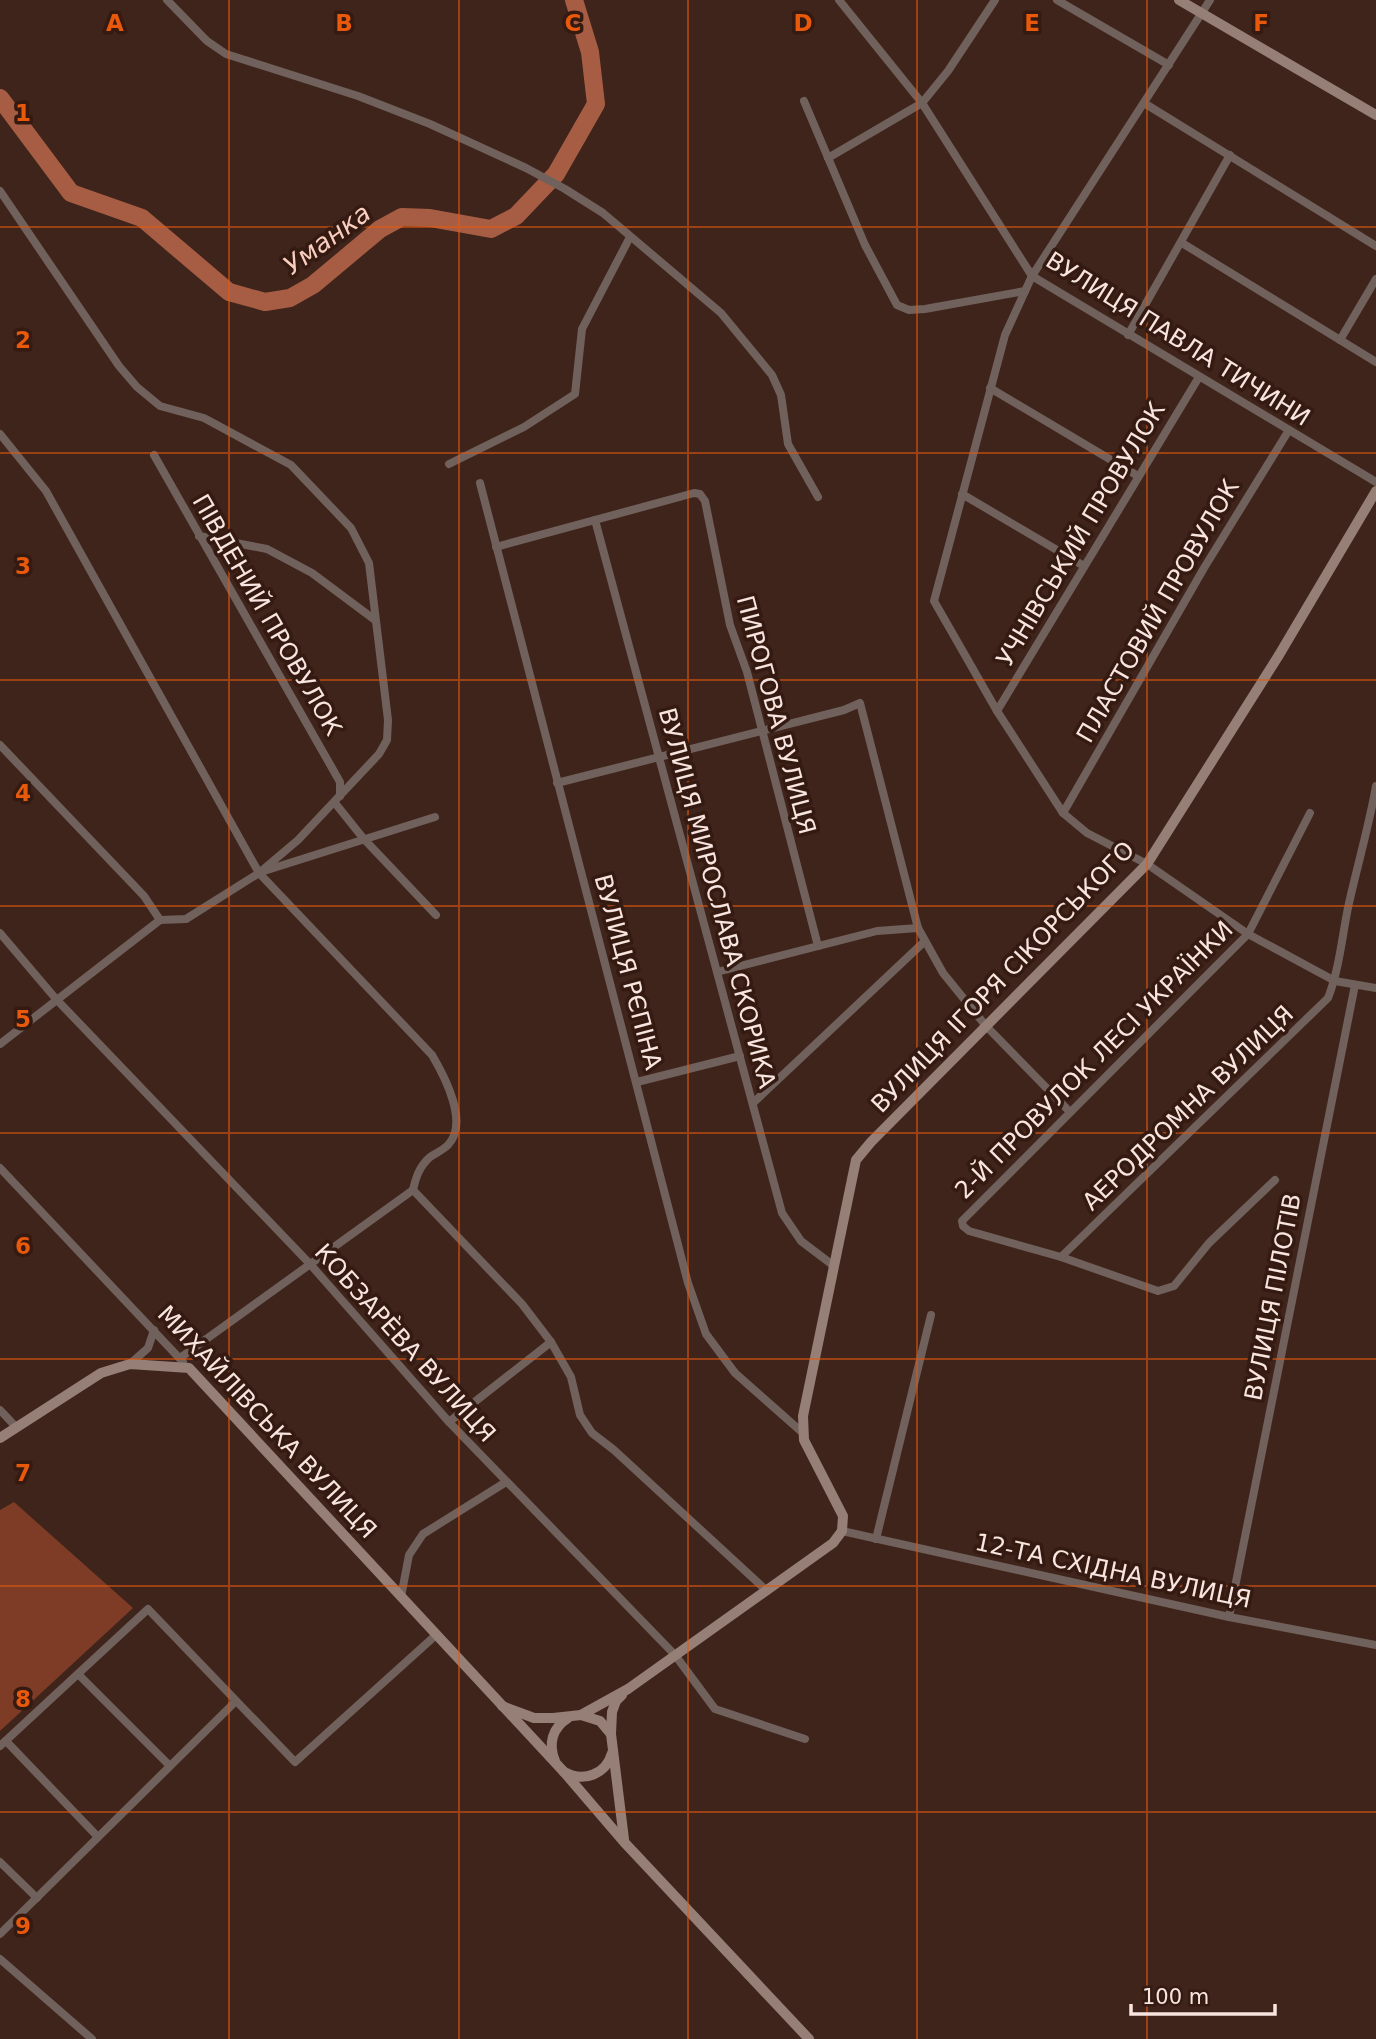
<svg xmlns="http://www.w3.org/2000/svg" width="1376" height="2039" font-family="'DejaVu Sans',sans-serif">
  <rect width="100%" height="100%" fill="#3f241b"/>
  <!-- green -->
  <path fill="#7e3c26" d="M14,1502l119,106 -133,123v-221z"/>
  <g fill="none" stroke-linecap="round" stroke-linejoin="round">
    <!-- river -->
    <path stroke="#a75d44" stroke-width="18" d="M0,98l71,95 71,25 87,74 36,10 25,-4 23,-13 67,-56 22,-12 28,1 61,11 25,-13 40,-42 40,-70 -6,-52 -16,-52"/>
    <!-- street -->
    <g stroke="#70615c" stroke-width="8">
      <path d="M167,0l40,41 19,13 132,42 72,28 96,44 39,21 38,24 118,100 51,62 9,20 7,49 30,53"/>
      <path d="M839,0l83,103 110,173 344,206"/>
      <path d="M1057,0l112,65"/>
      <path d="M1210,0l-178,276 -27,59 -71,266 63,110 66,102 24,20 60,31 101,70 87,47 41,7"/>
      <path d="M804,101l61,144 32,60 12,5 16,-1 100,-18"/>
      <path d="M1144,103l232,143"/>
      <path d="M828,158l94,-55 26,-32 47,-71"/>
      <path d="M0,191l119,175 18,21 23,19 44,12 87,47 60,63 18,35 19,157 -1,20 -8,14 -81,86 -39,33 -73,46 -26,1 -160,124"/>
      <path d="M1182,243l194,119"/>
      <path d="M1128,335l102,-180"/>
      <path d="M1340,340l36,-61"/>
      <path d="M990,388l148,88"/>
      <path d="M0,434l46,57 213,382 173,182c13,22 37,68 16,90 -5,5 -12,8 -18,12 -11,10 -14,20 -17,33"/>
      <path d="M154,455l186,327v14"/>
      <path d="M449,464l75,-37 51,-33 7,-65 48,-92"/>
      <path d="M480,483l208,800 18,51 29,39 69,61"/>
      <path d="M962,494l122,72"/>
      <path d="M595,520l187,693 19,28 33,25"/>
      <path d="M199,536l68,13 45,24 63,47"/>
      <path d="M496,547l198,-54 6,1 5,7 25,124 17,47 71,274"/>
      <path d="M997,711l202,-334"/>
      <path d="M0,745l144,151 16,24"/>
      <path d="M557,783l287,-73 16,-7 58,225 25,45 43,53 84,86"/>
      <path d="M335,803l28,35 73,77"/>
      <path d="M1063,813l141,-245 85,-138"/>
      <path d="M264,871l171,-54"/>
      <path d="M0,933l56,66 254,265 139,158 226,233 40,54 90,30"/>
      <path d="M717,972l160,-41 41,-3"/>
      <path d="M637,1082l103,-26"/>
      <path d="M753,1103l172,-162"/>
      <path d="M0,1168l183,194"/>
      <path d="M1275,1180l-66,63 -35,43 -16,5 -97,-34 -92,-26 -6,-5 -1,-5 286,-287 62,-121"/>
      <path d="M413,1190l109,114 29,38 20,35 9,38 12,18 22,17 152,140"/>
      <path d="M1061,1257l267,-259c12,-31 14,-63 21,-95 9,-40 20,-77 27,-117"/>
      <path d="M180,1358l233,-168"/>
      <path d="M130,1364l18,-16 6,-18"/>
      <path d="M0,1410l16,17"/>
      <path d="M449,1422l102,-80"/>
      <path d="M842,1531l387,86 147,28"/>
      <path d="M876,1539l55,-224"/>
      <path d="M401,1597l8,-42 14,-21 83,-52"/>
      <path d="M1229,1617l126,-632"/>
      <path d="M78,1674l92,92"/>
      <path d="M6,1741l92,96"/>
      <path d="M0,1746l148,-137 147,153 141,-127"/>
      <path d="M0,1862l37,36"/>
      <path d="M0,1934l236,-233"/>
      <path d="M0,1959l92,80"/>
    </g>
    <!-- secondary -->
    <g stroke="#967f77" stroke-width="10">
      <path d="M1179,0l197,115"/>
      <path d="M0,1438l101,-65 29,-9 59,4 375,404 60,70 185,197"/>
      <path d="M622,1695l-6,6 -4,11 -1,22 13,105"/>
      <path d="M502,1706l32,12h19l28,-3 47,-26 205,-146 9,-12 1,-15 -39,-76 -1,-24 53,-256 15,-18 276,-278 132,-209 97,-164"/>
      <path d="M581,1715l19,6 11,13"/>
      <path d="M555,1761c-7,-17 -3,-33 13,-43"/>
      <path d="M564,1772c20,11 42,2 48,-19"/>
    </g>
  </g>
  <!-- grid -->
  <path fill="none" stroke="#e8590c" stroke-width="2" stroke-opacity="0.55" d="M229,0v2039M459,0v2039M688,0v2039M917,0v2039M1147,0v2039M0,227h1376M0,453h1376M0,680h1376M0,906h1376M0,1133h1376M0,1359h1376M0,1586h1376M0,1812h1376"/>
  <g text-anchor="middle" stroke-width="7" stroke-linejoin="round" paint-order="stroke">
    <!-- street labels -->
    <g font-size="24" fill="#f8e5df" stroke="#341a11">
      <text transform="translate(1178 339) rotate(32)" y="8">ВУЛИЦЯ ПАВЛА ТИЧИНИ</text>
      <text transform="translate(1081 534) rotate(-59)" y="8">УЧНІВСЬКИЙ ПРОВУЛОК</text>
      <text transform="translate(1158 611) rotate(-60)" y="8">ПЛАСТОВИЙ ПРОВУЛОК</text>
      <text transform="translate(267 615) rotate(60)" y="8">ПІВДЕНИЙ ПРОВУЛОК</text>
      <text transform="translate(776 715) rotate(75)" y="8">ПИРОГОВА ВУЛИЦЯ</text>
      <text transform="translate(717 898) rotate(75)" y="8">ВУЛИЦЯ МИРОСЛАВА СКОРИКА</text>
      <text transform="translate(628 972) rotate(75)" y="8">ВУЛИЦЯ РЄПІНА</text>
      <text transform="translate(1003 977) rotate(-46)" y="8">ВУЛИЦЯ ІГОРЯ СІКОРСЬКОГО</text>
      <text transform="translate(1094 1060) rotate(-45)" y="8">2-Й ПРОВУЛОК ЛЕСІ УКРАЇНКИ</text>
      <text transform="translate(1188 1108) rotate(-44)" y="8">АЕРОДРОМНА ВУЛИЦЯ</text>
      <text transform="translate(1273 1297) rotate(-79)" y="8">ВУЛИЦЯ ПІЛОТІВ</text>
      <text transform="translate(405 1343) rotate(48)" y="8">КОБЗАРÈВА ВУЛИЦЯ</text>
      <text transform="translate(267 1422) rotate(47)" y="8">МИХАЙЛІВСЬКА ВУЛИЦЯ</text>
      <text transform="translate(1113 1571) rotate(12)" y="8">12-ТА СХІДНА ВУЛИЦЯ</text>
    </g>
    <!-- water labels -->
    <g font-size="26" font-style="italic" fill="#f9cebf" stroke="#341a11">
      <text transform="translate(327 239) rotate(-36)" y="9">Уманка</text>
    </g>
  </g>
  <g font-size="23" text-anchor="middle" font-weight="bold" fill="#e8590c" stroke="#341a11" stroke-width="7" stroke-linejoin="round" paint-order="stroke">
    <text x="115" y="31">A</text>
    <text x="344" y="31">B</text>
    <text x="573" y="31">C</text>
    <text x="803" y="31">D</text>
    <text x="1032" y="31">E</text>
    <text x="1261" y="31">F</text>
    <text x="23" y="121">1</text>
    <text x="23" y="348">2</text>
    <text x="23" y="574">3</text>
    <text x="23" y="801">4</text>
    <text x="23" y="1027">5</text>
    <text x="23" y="1254">6</text>
    <text x="23" y="1481">7</text>
    <text x="23" y="1707">8</text>
    <text x="23" y="1934">9</text>
  </g>
  <!-- scale -->
  <path d="M1131 2004v10h144v-10" fill="none" stroke="#f8e5df" stroke-width="3.5"/>
  <text x="1142" y="2004" font-size="21" fill="#f8e5df" stroke="#341a11" stroke-width="5" paint-order="stroke">100 m</text>
</svg>
